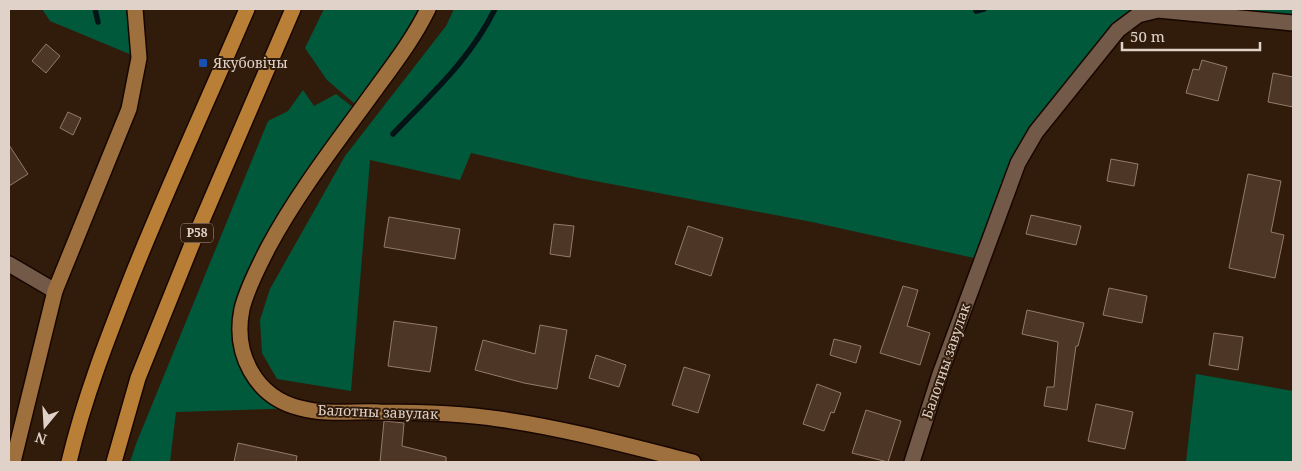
<svg xmlns="http://www.w3.org/2000/svg" width="1302" height="471" font-family="'Noto Serif',serif">
  <rect width="100%" height="100%" fill="#311c0c"/>
  <!-- green -->
  <g fill="#00593b">
    <path d="M42,9h93l4,49 -89,-37z"/>
    <path d="M324,9h95l-1,6 -63,89 -28,-24 -22,-32z"/>
    <path d="M454,9h839v14l-155,-8 -102,117 -53,128 -171,-38 -233,-44 -108,-25 -11,27 -90,-20 -19,231 -74,-12 -15,-26 -2,-33 10,-31 75,-133 101,-130z"/>
    <path d="M303,90l11,16 22,-12 23,18 -91,137 -26,59 7,63 50,37 -123,4 -6,50h-40l6,-18 132,-323 20,-10z"/>
    <path d="M1196,374l97,17v71h-107z"/>
  </g>
  <g fill="none" stroke-linecap="round" stroke-linejoin="round">
    <!-- stream -->
    <g stroke="#041416" stroke-width="5.5">
      <path d="M95,9l3,13"/>
      <path d="M976,11l8,-2"/>
      <path d="M393,134c39,-41 76,-73 102,-125"/>
    </g>
  </g>
  <!-- building -->
  <g fill="#4d3626" stroke="#947a67">
    <path d="M46,44l14,12 -14,17 -14,-12z"/>
    <path d="M1202,60l25,7 -9,34 -32,-8 7,-24 6,1z"/>
    <path d="M1273,73l20,4v30l-25,-5z"/>
    <path d="M68,112l13,6 -8,17 -13,-7z"/>
    <path d="M9,145l19,29 -19,12z"/>
    <path d="M1111,159l27,5 -4,22 -27,-5z"/>
    <path d="M1248,174l33,7 -10,51 13,3 -9,43 -46,-10z"/>
    <path d="M1031,215l50,11 -5,19 -50,-11z"/>
    <path d="M389,217l71,12 -5,30 -71,-12z"/>
    <path d="M554,224l20,2 -4,31 -20,-3z"/>
    <path d="M688,226l35,12 -12,38 -36,-12z"/>
    <path d="M903,286l15,4 -11,36 23,7 -10,32 -40,-12z"/>
    <path d="M1109,288l38,8 -5,27 -39,-8z"/>
    <path d="M1027,310l57,13 -6,23h-2l-9,64 -23,-4 3,-19h7l4,-45 -36,-8z"/>
    <path d="M394,321l43,6 -7,45 -42,-6z"/>
    <path d="M540,325l27,5 -10,59 -33,-6 -49,-13 8,-30 52,14z"/>
    <path d="M1214,333l29,4 -5,33 -29,-5z"/>
    <path d="M834,339l27,7 -5,17 -26,-8z"/>
    <path d="M596,355l30,10 -7,22 -30,-9z"/>
    <path d="M684,367l26,8 -12,38 -26,-8z"/>
    <path d="M817,384l24,9 -7,20 -3,-1 -7,19 -21,-7z"/>
    <path d="M1096,404l37,8 -8,37 -37,-8z"/>
    <path d="M866,410l35,11 -13,41 -36,-9z"/>
    <path d="M384,421l20,2 -2,23 44,11v5h-66z"/>
    <path d="M238,443l59,13 -1,6h-62z"/>
  </g>
  <g fill="none" stroke-linecap="round" stroke-linejoin="round">
    <!-- minor casing -->
    <g stroke="#180600" stroke-width="18">
      <g id="minor">
        <path d="M9,264l46,27"/>
        <path d="M912,462l28,-88 78,-211 18,-31 82,-102 20,-15 20,-5 135,13"/>
      </g>
    </g>
    <!-- major casing -->
    <g stroke="#180600" stroke-width="18">
      <g id="major">
        <path d="M428,9c-14,29 -34,55 -53,81 -37,51 -77,102 -107,158 -9,18 -21,40 -26,61 -9,44 13,88 58,99 25,7 54,3 80,4 39,0 80,1 119,7 65,9 131,27 194,43"/>
        <path d="M13,462l42,-171 74,-182 10,-51 -4,-49"/>
      </g>
    </g>
    <!-- highway casing -->
    <g stroke="#180600" stroke-width="18">
      <g id="highway">
        <path d="M69,462c15,-64 39,-125 63,-186 36,-90 77,-178 115,-267"/>
        <path d="M114,462l24,-84 54,-134 101,-235"/>
      </g>
    </g>
    <!-- minor -->
    <use href="#minor" stroke="#735a48" stroke-width="15"/>
    <!-- major -->
    <use href="#major" stroke="#9e703d" stroke-width="15"/>
    <!-- highway -->
    <use href="#highway" stroke="#ba7f36" stroke-width="15"/>
  </g>
  <!-- markers -->
  <rect fill="#1a4fb4" stroke="#311c0c" stroke-width="2" x="198" y="58" width="10" height="10" rx="2.5"/>
  <g text-anchor="middle" stroke-width="4" stroke-linejoin="round" paint-order="stroke">
    <!-- shield labels -->
    <rect fill="#311c0c" stroke="#ac9b90" stroke-width="1" x="181" y="223.5" width="32" height="19" rx="4"/>
    <g font-size="12" font-weight="bold" fill="#e0d2c8">
      <text x="197" y="237">Р58</text>
    </g>
    <!-- poi labels -->
    <g font-size="14" fill="#e0d2c8" stroke="#311c0c" text-anchor="start">
      <text x="213" y="68">Якубовічы</text>
    </g>
    <!-- street labels -->
    <g font-size="14" fill="#e0d2c8" stroke="#311c0c">
      <text transform="translate(946 361) rotate(-71)" y="5">Балотны завулак</text>
      <text transform="translate(378 412) rotate(2)" y="5">Балотны завулак</text>
    </g>
  </g>
  <!-- border -->
  <rect width="1302" height="471" fill="none" stroke="#e0d2c8" stroke-width="20"/>
  <!-- north arrow -->
  <g transform="translate(45 426) rotate(198)" stroke="#311c0c" stroke-width="4" paint-order="stroke">
  <path d="M0-4L9 19L0 12L-9 19Z" fill="#e0d2c8"/>
  <text y="-8" font-size="14" font-weight="bold" text-anchor="middle" fill="#e0d2c8">N</text>
  </g>
  <!-- scale -->
  <path d="M1122 42v8h138v-8" fill="none" stroke="#e0d2c8" stroke-width="2.5"/>
  <text x="1130" y="42" font-size="15" fill="#e0d2c8" stroke="#311c0c" stroke-width="4" paint-order="stroke">50 m</text>
</svg>
